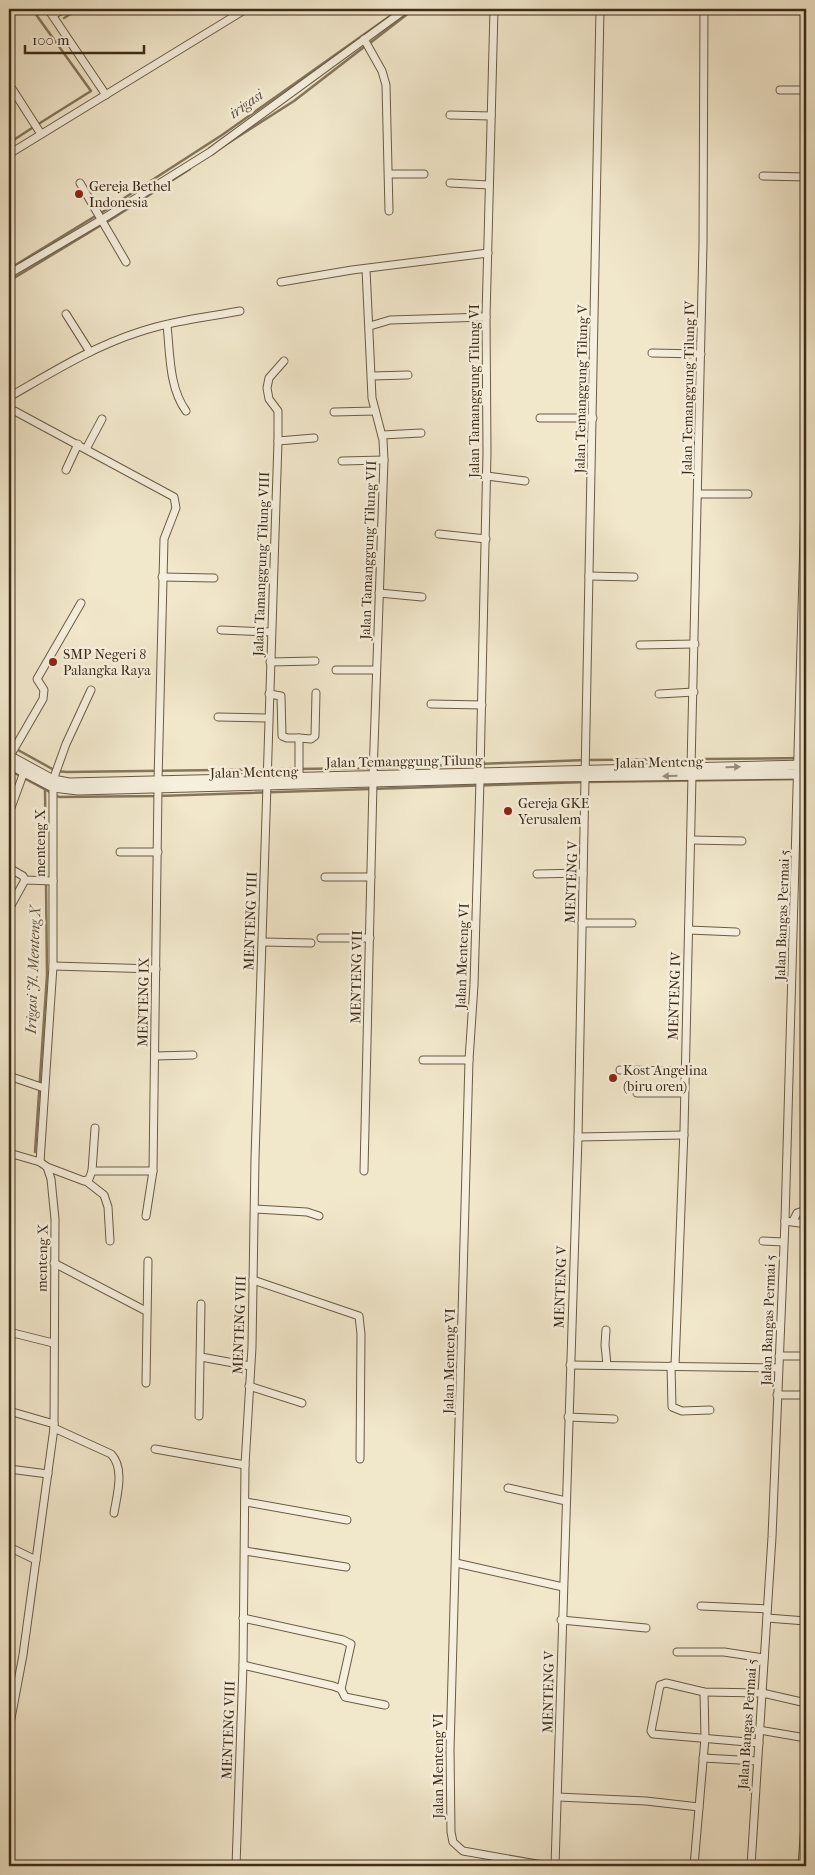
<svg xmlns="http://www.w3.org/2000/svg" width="815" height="1875" font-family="'IM FELL French Canon',serif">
  <rect width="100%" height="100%" fill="#f1e7cb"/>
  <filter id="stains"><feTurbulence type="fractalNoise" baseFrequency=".004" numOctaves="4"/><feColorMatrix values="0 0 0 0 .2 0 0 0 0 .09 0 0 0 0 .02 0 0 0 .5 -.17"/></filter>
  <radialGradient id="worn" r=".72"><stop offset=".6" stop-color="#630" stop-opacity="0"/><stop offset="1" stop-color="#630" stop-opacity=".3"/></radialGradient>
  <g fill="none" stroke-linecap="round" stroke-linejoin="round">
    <!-- stream -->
    <g stroke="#84765e" stroke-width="2.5">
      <path d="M32,9l59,82 -51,32"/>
      <path d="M64,18l15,-9"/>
      <path d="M370,43l44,-34"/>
      <path d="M9,143l23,-15"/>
      <path d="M219,149l75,-48 70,-54"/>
      <path d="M101,213l121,-78 178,-126"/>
      <path d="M107,222l83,-53"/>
      <path d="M9,269l88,-54"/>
      <path d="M9,281l94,-57"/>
      <path d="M9,745l47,26 11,1 306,-4 213,-8 220,-2"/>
      <path d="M9,770l50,27 99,-1 428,-14 220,-3"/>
      <path d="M35,1152l12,-177 -2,-186"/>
    </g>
    <!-- minor casing -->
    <g stroke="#6a5b44" stroke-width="9">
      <g id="minor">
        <path d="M48,9l58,86"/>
        <path d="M53,15l11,-6"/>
        <path d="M364,39l18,32 4,14 3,126"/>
        <path d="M9,84l32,50"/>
        <path d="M780,90h26"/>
        <path d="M450,115l41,1"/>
        <path d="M9,154l237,-145"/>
        <path d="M389,174h35"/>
        <path d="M763,176l43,1"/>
        <path d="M80,183l46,79"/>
        <path d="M450,183l39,2"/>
        <path d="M366,269l6,129 11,42 1,20 -11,316"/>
        <path d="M9,274l92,-54 109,-68 196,-143"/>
        <path d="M281,282l71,-12 136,-17"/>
        <path d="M66,314l24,38"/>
        <path d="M167,325c3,28 2,63 19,86"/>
        <path d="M370,326l20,-6 96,-3"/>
        <path d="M652,353l49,1"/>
        <path d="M372,376l36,-1"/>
        <path d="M9,397c42,-24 83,-50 130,-65 32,-11 68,-15 101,-21"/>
        <path d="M9,408l165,89 2,11 -12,31 -6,242"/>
        <path d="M334,412l41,-1"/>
        <path d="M540,418h53"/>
        <path d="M382,435l39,-2"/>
        <path d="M278,441l36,-3"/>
        <path d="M86,449l16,-30"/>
        <path d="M342,461l42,-1"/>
        <path d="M66,470l12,-26"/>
        <path d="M487,476l38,5"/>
        <path d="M698,494h50"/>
        <path d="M439,534l47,5"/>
        <path d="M589,576l45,1"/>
        <path d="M162,577l52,1"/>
        <path d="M379,593l43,4"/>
        <path d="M221,630l50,2"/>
        <path d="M640,645l55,-1"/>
        <path d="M270,662l45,-1"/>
        <path d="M336,670h40"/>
        <path d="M269,694l12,2 1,40 5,2h12v39"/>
        <path d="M659,694l35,-2"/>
        <path d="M431,704l51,1"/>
        <path d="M218,717l50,1"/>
        <path d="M299,738l12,1 4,-3 1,-43"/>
        <path d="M10,756l33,-57 1,-9 -7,-11 44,-76"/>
        <path d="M691,767l12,-523 1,-235"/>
        <path d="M480,773l7,-320 -1,-136 8,-308"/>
        <path d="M53,780l13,-36 25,-54"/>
        <path d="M480,780l-6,205 -5,75 -19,690 1,82 2,10 10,9 85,15"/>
        <path d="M9,813l15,-41"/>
        <path d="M691,840l51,1"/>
        <path d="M120,852h38"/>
        <path d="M9,868l14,8 2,4 -16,29"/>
        <path d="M537,874l46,-1"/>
        <path d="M325,877h46"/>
        <path d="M25,880l28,1"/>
        <path d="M582,923h50"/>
        <path d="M689,930l47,2"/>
        <path d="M321,938h49"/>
        <path d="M263,942l48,1"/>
        <path d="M53,966l103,3"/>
        <path d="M155,1056l38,-1"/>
        <path d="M423,1060h46"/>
        <path d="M620,1070l65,1"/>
        <path d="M9,1076l35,12"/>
        <path d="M637,1093h47"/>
        <path d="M578,1137l106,-2"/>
        <path d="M9,1153l31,9"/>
        <path d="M47,1167l37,14 5,-2 3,-8 3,-43"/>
        <path d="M92,1171h61"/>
        <path d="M364,1171l9,-388"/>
        <path d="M86,1181l18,14 4,12 2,34"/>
        <path d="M255,1209l52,3 12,4"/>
        <path d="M146,1216l7,-45 5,-383"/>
        <path d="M785,1221l21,3"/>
        <path d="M793,1221l4,-8 9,-3"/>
        <path d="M763,1241l20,1"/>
        <path d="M54,1263l92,48"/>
        <path d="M253,1280l106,36 2,18 -1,125"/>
        <path d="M606,1330l-1,15 2,20"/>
        <path d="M9,1332l44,11"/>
        <path d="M779,1356h27"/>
        <path d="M201,1357l49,9"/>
        <path d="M570,1365l208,3"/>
        <path d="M671,1366l1,41 10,4 28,-1"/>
        <path d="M675,1366l9,-236 8,-354"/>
        <path d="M146,1383l2,-122"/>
        <path d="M249,1386l53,17"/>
        <path d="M777,1395h29"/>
        <path d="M9,1411l45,13"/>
        <path d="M199,1416l2,-112"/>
        <path d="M568,1417l46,2"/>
        <path d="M54,1428l57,26c14,14 6,41 3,59"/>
        <path d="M155,1449l90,16"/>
        <path d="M9,1469l39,5"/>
        <path d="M508,1488l58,13"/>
        <path d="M246,1502l101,18"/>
        <path d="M9,1547l27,13"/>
        <path d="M245,1551l101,16"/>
        <path d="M456,1563l107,24"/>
        <path d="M701,1606l66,3"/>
        <path d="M243,1618l100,22 8,4 -10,45"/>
        <path d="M767,1618l39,3"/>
        <path d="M561,1620l85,8"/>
        <path d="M677,1652h47l40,6"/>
        <path d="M243,1665l90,21 8,3 4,8 40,8"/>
        <path d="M9,1729l14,-74 31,-227 1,-209 -4,-40 -4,-12 -7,-5 13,-196v-179"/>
        <path d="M759,1730l47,8"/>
        <path d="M759,1743l-106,-9 -2,-3 9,-46 6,-2 38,9 58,1 44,10"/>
        <path d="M703,1758l54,3"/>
        <path d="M558,1797l88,4 53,6"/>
        <path d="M236,1866l7,-201 2,-200 7,-118 3,-189 23,-717v-30l-9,-12 -2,-11 2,-10 15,-17"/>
        <path d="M555,1866l23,-729 22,-1128"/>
        <path d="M694,1866l11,-128 -1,-46"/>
        <path d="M751,1866l21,-329 13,-316 21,-756"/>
        <path d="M802,1866l4,-56"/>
      </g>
    </g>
    <!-- tertiary casing -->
    <g stroke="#6a5b44" stroke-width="11">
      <g id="tertiary">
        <path d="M9,756l44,24 16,3 737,-18"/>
        <path d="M9,764l44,23 25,3 475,-13 253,-3"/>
      </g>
    </g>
    <!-- minor -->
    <use href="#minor" stroke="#f6efdd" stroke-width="7"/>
    <!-- tertiary -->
    <use href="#tertiary" stroke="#f6efdd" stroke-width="9"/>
  </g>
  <!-- one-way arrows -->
  <defs><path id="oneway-solid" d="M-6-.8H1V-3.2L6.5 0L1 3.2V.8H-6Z" transform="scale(1.25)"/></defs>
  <g fill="#9a8e7a">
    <use href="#oneway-solid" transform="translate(733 767) rotate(-1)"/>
    <use href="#oneway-solid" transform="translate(670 776) rotate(179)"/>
  </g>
  <!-- markers -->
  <g fill="#8f2418" stroke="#f6efdd" stroke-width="2">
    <circle cx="79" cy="194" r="5"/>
    <circle cx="53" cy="662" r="5"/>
    <circle cx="508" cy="811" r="5"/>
    <circle cx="613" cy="1078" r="5"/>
  </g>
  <g text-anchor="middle" stroke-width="5" stroke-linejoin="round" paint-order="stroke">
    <!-- poi labels -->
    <g font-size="14" fill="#3d2c17" stroke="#f6efdd" text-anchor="start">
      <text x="89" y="191">Gereja Bethel<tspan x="89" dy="16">Indonesia</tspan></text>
      <text x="63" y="659">SMP Negeri 8<tspan x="63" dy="16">Palangka Raya</tspan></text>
      <text x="518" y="808">Gereja GKE<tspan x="518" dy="16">Yerusalem</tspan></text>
      <text x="623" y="1075">Kost Angelina<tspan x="623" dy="16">(biru oren)</tspan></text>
    </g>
    <!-- street labels -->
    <g font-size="14" fill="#3d2c17" stroke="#f6efdd">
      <text transform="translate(688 388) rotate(-89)" y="5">Jalan Temanggung Tilung IV</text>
      <text transform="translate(581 389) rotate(-89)" y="5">Jalan Temanggung Tilung V</text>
      <text transform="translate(474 391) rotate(-90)" y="5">Jalan Tamanggung Tilung VI</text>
      <text transform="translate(368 550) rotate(-88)" y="5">Jalan Tamanggung Tilung VII</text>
      <text transform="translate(261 564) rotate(-88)" y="5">Jalan Tamanggung Tilung VIII</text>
      <text transform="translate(404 761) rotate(-1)" y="5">Jalan Temanggung Tilung</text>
      <text transform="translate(659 762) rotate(-1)" y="5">Jalan Menteng</text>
      <text transform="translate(254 772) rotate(-1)" y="5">Jalan Menteng</text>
      <text transform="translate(40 843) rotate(-90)" y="5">menteng X</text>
      <text transform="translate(571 882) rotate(-88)" y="5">MENTENG V</text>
      <text transform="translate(782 915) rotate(-88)" y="5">Jalan Bangas Permai 5</text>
      <text transform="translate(250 921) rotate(-88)" y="5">MENTENG VIII</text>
      <text transform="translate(462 956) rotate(-88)" y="5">Jalan Menteng VI</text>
      <text transform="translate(356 977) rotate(-89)" y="5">MENTENG VII</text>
      <text transform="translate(674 996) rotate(-88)" y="5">MENTENG IV</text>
      <text transform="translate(143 1002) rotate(-89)" y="5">MENTENG IX</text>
      <text transform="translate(42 1258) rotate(-89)" y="5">menteng X</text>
      <text transform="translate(560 1287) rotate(-88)" y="5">MENTENG V</text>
      <text transform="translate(768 1320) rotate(-88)" y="5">Jalan Bangas Permai 5</text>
      <text transform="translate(239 1325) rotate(-88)" y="5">MENTENG VIII</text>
      <text transform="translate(449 1361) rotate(-89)" y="5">Jalan Menteng VI</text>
      <text transform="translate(548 1692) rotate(-89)" y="5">MENTENG V</text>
      <text transform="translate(747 1724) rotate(-86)" y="5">Jalan Bangas Permai 5</text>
      <text transform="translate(228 1730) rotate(-88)" y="5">MENTENG VIII</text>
      <text transform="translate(438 1766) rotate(-90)" y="5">Jalan Menteng VI</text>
    </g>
    <!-- water labels -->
    <g font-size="15" font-style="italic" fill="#61513b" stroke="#f6efdd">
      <text transform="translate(246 104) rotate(-35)" y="5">irigasi</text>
      <text transform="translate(33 970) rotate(-88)" y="5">Irigasi Jl. Menteng X</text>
    </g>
  </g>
  <!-- margin -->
  <rect width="815" height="1875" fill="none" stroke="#f1e7cb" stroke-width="30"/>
  <rect x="10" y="10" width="795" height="1855" fill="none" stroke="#3d2c17" stroke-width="2.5"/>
  <rect x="15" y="15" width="785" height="1845" fill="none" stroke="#3d2c17"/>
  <!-- scale -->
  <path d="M25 45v8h119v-8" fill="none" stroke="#3d2c17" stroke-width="2.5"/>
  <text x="32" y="45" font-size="15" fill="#3d2c17" stroke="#f6efdd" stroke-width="4" paint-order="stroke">100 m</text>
  <rect width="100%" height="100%" filter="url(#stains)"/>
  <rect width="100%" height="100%" fill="url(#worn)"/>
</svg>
